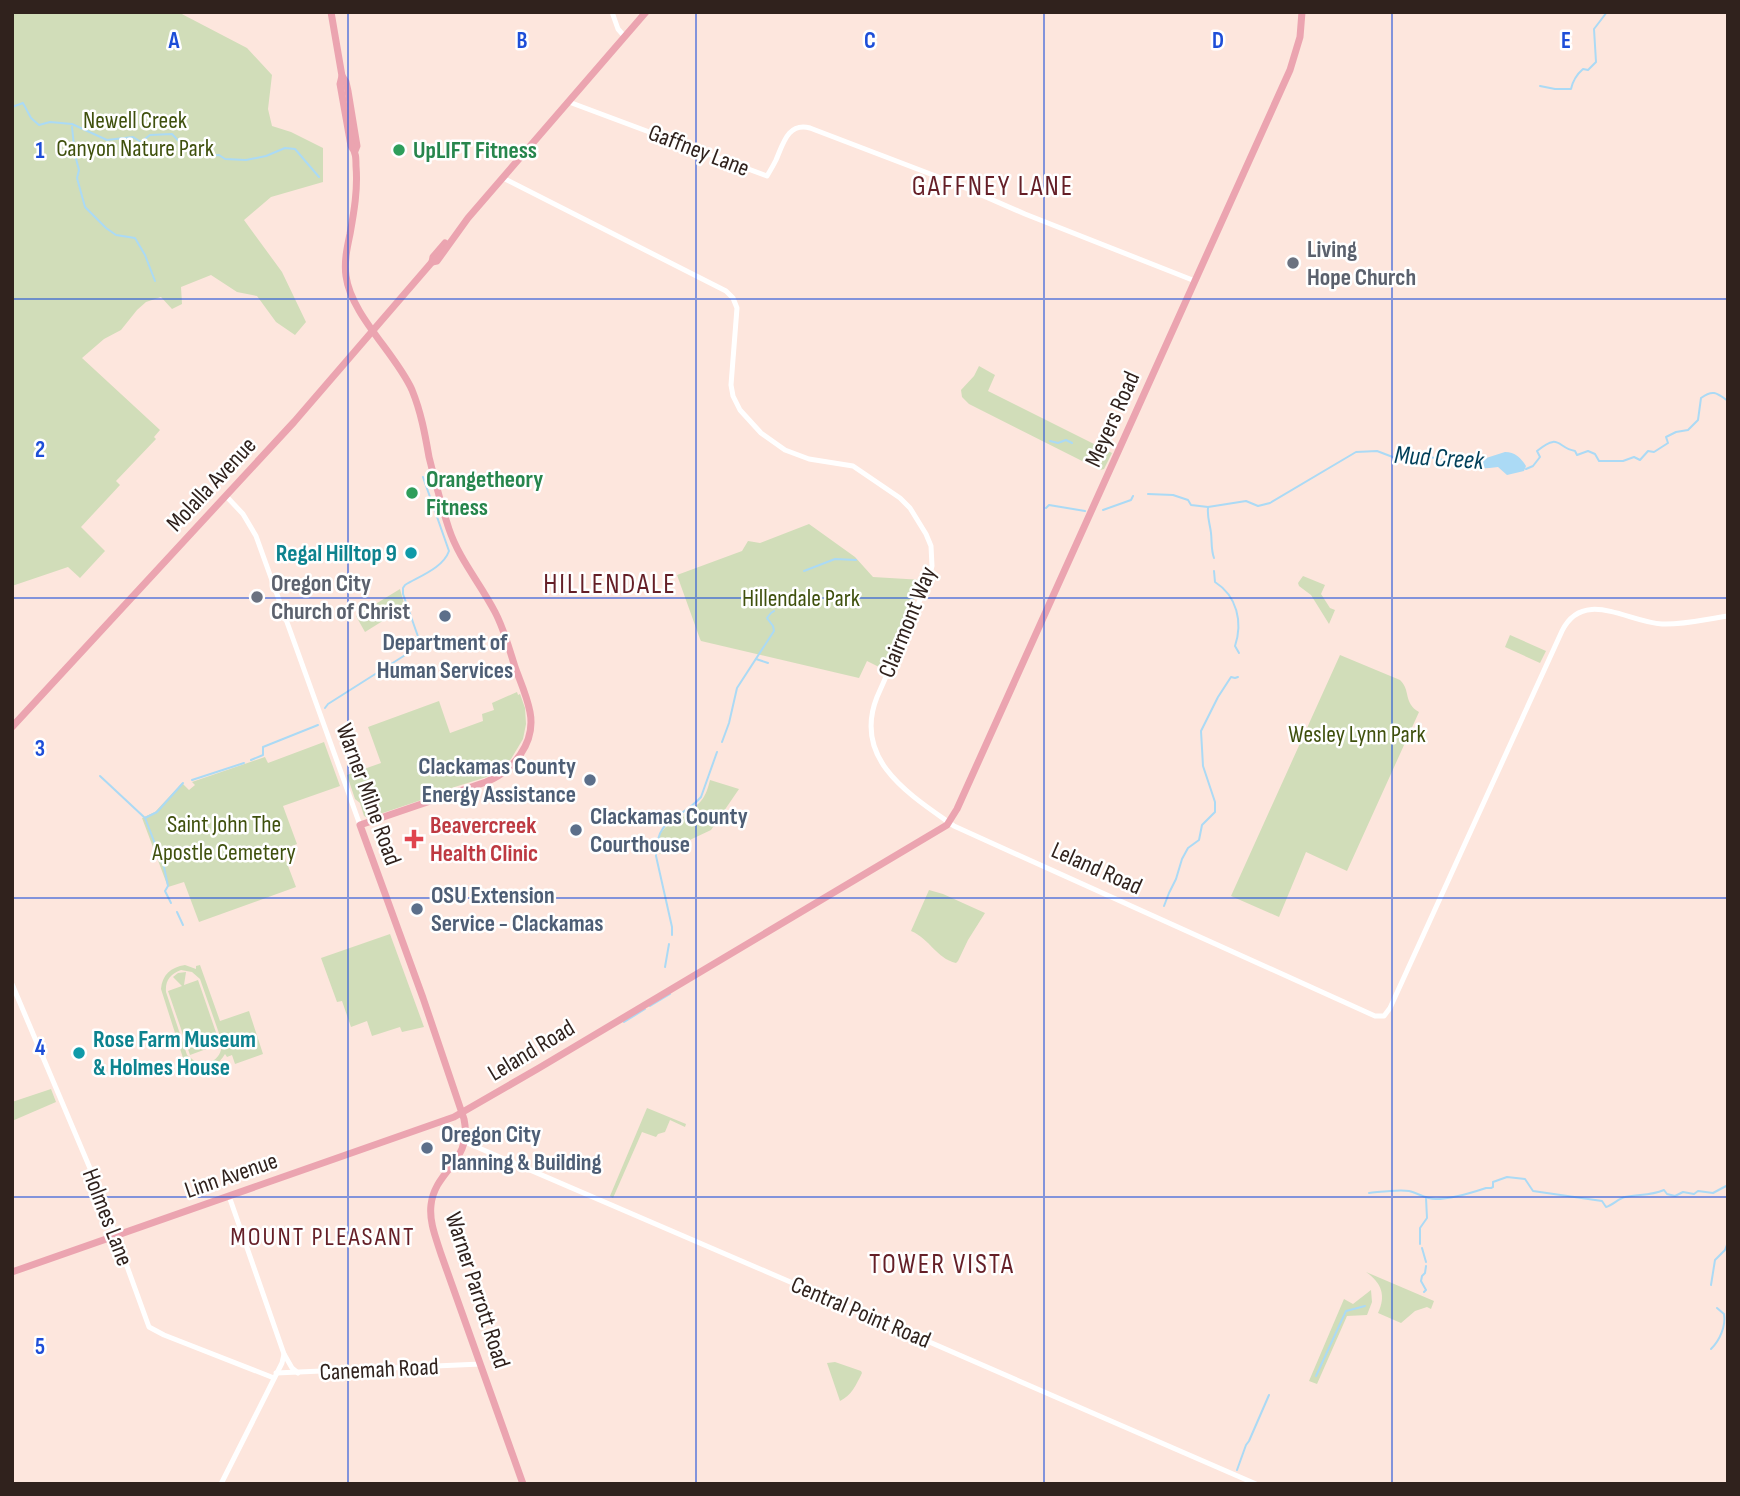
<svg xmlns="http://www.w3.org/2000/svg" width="1740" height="1496" font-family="'Sofia Sans Condensed',sans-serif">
  <rect width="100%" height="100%" fill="#fde6dd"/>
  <!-- green -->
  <g fill="#d1ddb9" fill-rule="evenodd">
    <path d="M12,12h166l69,36 25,27 -4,34 4,17 19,6 32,16v34l-52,15 -27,23 38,52 24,50 -11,13 -19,-13 -19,-26 -20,-4 -26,-17 -30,12 1,17 -10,5 -11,-12 -15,5 -9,8 -16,20 -17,9 -22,19 78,72 -6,7 2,2 -40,42 4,4 -39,42 24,24 -25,27 -12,-11 -56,19z"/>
    <path d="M979,366l16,9 -7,16 124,62 -8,16 -4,1 -131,-66 -7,-7 -1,-7 13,-14z"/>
    <path d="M809,524l46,33 18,20 50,3 -40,89 -16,-8 -8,17 -158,-37 -1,-2 -23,-64 65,-24 6,-10 12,2z"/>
    <path d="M1303,576l22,9 -4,9 9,14 5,2 -6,14 -18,-29 -12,-9 -1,-3z"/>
    <path d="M400,589l5,18 -40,25 -9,-16z"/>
    <path d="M1510,635l36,16 -6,12 -35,-16z"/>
    <path d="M1340,655l60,25c11,10 3,23 19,32l-72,159 -41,-19 -27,65 -48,-21z"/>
    <path d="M517,692l1,3 2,-1 5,14 1,16 -3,15 -12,20 -9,9 -12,8 -45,14v2l-77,26 -4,-2 -4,-13 -5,-4 -8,-24 34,-12 -13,-36 71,-26 11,32 33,-12 -1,-7 12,-4 -2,-7z"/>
    <path d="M324,742l16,44 -57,20 14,38 -15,6 14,37 -97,35 -15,-40 -16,5 -26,-69 13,-6 27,-29 7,7 6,-5 -3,-3 73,-25 3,6z"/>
    <path d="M710,780l29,9 -28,41 -51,24c-12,-28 27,-37 41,-53 5,-6 7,-13 9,-21z"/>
    <path d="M929,890l14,4 42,19 -17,27 -10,21 -2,2c-20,-5 -26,-24 -45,-32z"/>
    <path d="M390,934l34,93 -22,5 -2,-5 -28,9 -5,-15 -16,6 -9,-26 -5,1 -16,-44z"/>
    <path d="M185,965l11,4v-3l4,-1 20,56 29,-10 14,43 -28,10 -3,-9 -5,2 -2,-3c-11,18 -28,20 -42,4l-22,-69c1,-14 10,-22 24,-24zM181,970l11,2 8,7 21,60c2,10 -1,18 -10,23l-14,1 -10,-8 -21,-63c-1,-11 4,-18 15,-22z"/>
    <path d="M186,972l-2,13 14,-5 22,64 -30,11 -22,-64 14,-5 -9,-9 5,-4z"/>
    <path d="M51,1089l5,13 -44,19v-19z"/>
    <path d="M647,1108l39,16 -1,3 -15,-7 -5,12 -7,2 -2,3 -14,-5 -29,66 -3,-2z"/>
    <path d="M1366,1272l68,29 -3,8 -4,-2 -12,4 -14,12 -23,-10c8,-17 4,-30 -12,-41z"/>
    <path d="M1371,1290l1,12 -5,13 -20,1 -30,68 -8,-3 35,-82 9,5z"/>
    <path d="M835,1362l26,9 1,2c-6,12 -10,22 -22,28l-13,-38z"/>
  </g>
  <!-- water -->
  <path fill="#abdaf5" d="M1505,452c10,0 16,6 21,14l-2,5 -17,4 -9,-8c-12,1 -26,5 -32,-6l2,-5 15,3z"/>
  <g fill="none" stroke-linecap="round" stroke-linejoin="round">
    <!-- stream -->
    <g stroke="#abdaf5" stroke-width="2">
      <path d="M1540,86l15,3h16c2,-9 5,-14 12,-20l5,1 8,-8 -2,-33 13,-17"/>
      <path d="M12,107l11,-4 8,15 8,7 11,-3 22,2 35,16 26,-3 8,5 9,-7 22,-1 18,19 12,-1 8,4 9,-1 6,4 21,1 20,-4 19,-8 10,1 24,28"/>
      <path d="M72,127l3,28 4,15 -2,8 8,29 21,21 10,7 19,3 10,17 10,26"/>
      <path d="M1050,441l8,2 8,-3 6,3"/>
      <path d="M1526,469l7,-3 7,-9 -3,-6c23,-19 20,-3 38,0l2,4 11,-4 7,3 4,7h24l11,-4 6,3 8,-9 6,1 14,-9 -2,-6 10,-5 12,-2 10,-10 3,-22c12,-9 16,-5 27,3"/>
      <path d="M1148,494l25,1 15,5 3,5 17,2 38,-6 12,5 12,-3 86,-51 21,-1 21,8 32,-2 37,8"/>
      <path d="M1046,508l3,-3 36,6"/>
      <path d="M1208,508c-1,9 2,16 3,25 1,9 0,17 3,25"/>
      <path d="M1103,510l28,-10 2,-4"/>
      <path d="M804,571l31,-12 21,1"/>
      <path d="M1214,571l1,11c22,14 28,40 20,64l4,7"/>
      <path d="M756,659l12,4"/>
      <path d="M325,708l3,-4 93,-59 -18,-51v-6l2,-3c15,-9 38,-17 44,-34l-26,-74"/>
      <path d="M722,742l7,-19 8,-35 37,-57 -1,-5 -6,-8 4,-5 3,-2"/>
      <path d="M251,760l12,-5v-8l55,-22"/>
      <path d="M100,776l45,42"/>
      <path d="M192,780l52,-17"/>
      <path d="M655,824h2"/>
      <path d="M171,903l-6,-12 3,-5 -4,-19 -19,-49 12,-6 26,-29"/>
      <path d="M1164,906l5,-13 7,-14 6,-20 6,-11 11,-8 3,-15 13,-13v-10l-12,-36 -2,-35 17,-34 13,-20 4,1 3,-1"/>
      <path d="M177,912l6,13"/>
      <path d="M672,935v-8l-16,-71c0,-40 24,-35 45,-59l16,-45"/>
      <path d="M665,967l4,-23"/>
      <path d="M650,1006l20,-12"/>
      <path d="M624,1022l21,-13"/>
      <path d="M1369,1193c11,-1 29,-4 40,-2 9,2 16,8 27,8 15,0 35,-6 50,-11h5l2,-1v-5l14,-5 18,2 8,12 69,10 4,6c7,-2 13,-9 19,-10 15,-3 25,-1 39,-7l3,4 8,2 8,-4 11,2 4,-3 15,2 15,-8"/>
      <path d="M1420,1244v-16l7,-10 -1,-20"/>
      <path d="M1422,1248l4,14"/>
      <path d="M1711,1285l4,-25 10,-10 3,-8"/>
      <path d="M1424,1292l2,-2 -5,-9 1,-5 3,-3 1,-7"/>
      <path d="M1711,1349c9,-9 15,-23 13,-35l-7,-6"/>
      <path d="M1316,1376l30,-65 19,-5"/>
      <path d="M1237,1470l9,-25 3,-4 20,-46"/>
      <path d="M1233,1483v1"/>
    </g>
    <!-- minor -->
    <g stroke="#fff" stroke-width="5">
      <path d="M612,12l6,17 7,8"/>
      <path d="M569,102l198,74c3,-5 6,-10 9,-16 7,-16 12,-38 34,-32l144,55 71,31 170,67"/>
      <path d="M503,178l223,113 7,7 4,10 -6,77 2,11 7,14 21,23 24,17 24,9 44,7 47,32 10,10 16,26 5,12 1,20 -4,16 -51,115c-25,63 33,98 77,129l421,190h9l6,-8 172,-377c21,-43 66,-9 100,-7 22,1 44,-5 66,-8"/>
      <path d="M226,496l17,18 13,22 104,289"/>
      <path d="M12,984l88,208 49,135 15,8 110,43"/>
      <path d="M465,1142l423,182 368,160"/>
      <path d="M284,1354l8,14 6,5"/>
      <path d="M276,1373l205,-9"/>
      <path d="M221,1484l61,-121 2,-9 -55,-158"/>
    </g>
    <!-- major -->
    <g stroke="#eba4b0" stroke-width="7">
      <path d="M331,12l11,64 4,6 2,9 9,55 -2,5"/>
      <path d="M342,76l-2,8 11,62c5,6 5,12 5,20 2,23 -2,46 -6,68 -3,14 -6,28 -4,42 5,39 50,78 66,114 9,22 13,44 17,67 6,24 12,48 20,72 10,30 31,54 46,83 9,17 14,36 20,55 5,14 12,29 15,45 6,31 -17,59 -44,70l-126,43 63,173 41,121c9,43 -29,50 -33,86 -2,17 5,33 10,49l82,230"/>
      <path d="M432,262l1,-5 12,-14"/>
      <path d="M12,727l282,-305 138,-160 5,-1 31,-43 178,-206"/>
      <path d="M12,1272l442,-155 85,-49 408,-243 10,-16 333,-739 10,-33 2,-25"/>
    </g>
  </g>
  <!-- grid -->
  <path fill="none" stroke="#1d4ed8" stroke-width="2" stroke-opacity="0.55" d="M348,12v1472M696,12v1472M1044,12v1472M1392,12v1472M12,299h1716M12,598h1716M12,898h1716M12,1197h1716"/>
  <!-- markers -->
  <g fill="#2e9e5b" stroke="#fff" stroke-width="2.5">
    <circle cx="399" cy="150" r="7"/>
    <circle cx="412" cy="493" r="7"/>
  </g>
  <g fill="#6b7280" stroke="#fff" stroke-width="2.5">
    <circle cx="1293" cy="263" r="7"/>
    <circle cx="257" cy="597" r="7"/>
  </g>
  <g fill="#0f9aa8" stroke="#fff" stroke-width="2.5">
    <circle cx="411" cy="553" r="7"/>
    <circle cx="79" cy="1053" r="7"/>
  </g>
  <g fill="#5c6f8a" stroke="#fff" stroke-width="2.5">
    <circle cx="445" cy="616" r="7"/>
    <circle cx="590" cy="780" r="7"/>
    <circle cx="576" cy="830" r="7"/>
    <circle cx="417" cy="909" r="7"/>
    <circle cx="427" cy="1148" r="7"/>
  </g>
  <path fill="#e0444e" stroke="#fff" stroke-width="2.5" d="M410.5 828.5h7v7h7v7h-7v7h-7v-7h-7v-7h7z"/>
  <g text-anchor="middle" stroke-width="5" stroke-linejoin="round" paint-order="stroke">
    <!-- park labels -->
    <g font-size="24" fill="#3f500d" stroke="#fff">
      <text x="135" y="128">Newell Creek<tspan x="135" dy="28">Canyon Nature Park</tspan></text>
      <text x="801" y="606">Hillendale Park</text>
      <text x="1357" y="742">Wesley Lynn Park</text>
      <text x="224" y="832">Saint John The<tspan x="224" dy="28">Apostle Cemetery</tspan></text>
    </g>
    <!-- leisure labels -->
    <g font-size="24" font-weight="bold" fill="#27864d" stroke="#fff" text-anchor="start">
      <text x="413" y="158">UpLIFT Fitness</text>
      <text x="426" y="487">Orangetheory<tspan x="426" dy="28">Fitness</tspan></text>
    </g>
    <!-- street labels -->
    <g font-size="24" fill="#30221d" stroke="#fff">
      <text transform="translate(699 150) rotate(21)" y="8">Gaffney Lane</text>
      <text transform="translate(1112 419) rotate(-66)" y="8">Meyers Road</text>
      <text transform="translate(211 484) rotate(-47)" y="8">Molalla Avenue</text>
      <text transform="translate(907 622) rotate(-68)" y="8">Clairmont Way</text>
      <text transform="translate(369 794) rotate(70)" y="8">Warner Milne Road</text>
      <text transform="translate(1097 868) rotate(24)" y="8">Leland Road</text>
      <text transform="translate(531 1050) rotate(-31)" y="8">Leland Road</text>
      <text transform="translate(231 1175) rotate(-19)" y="8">Linn Avenue</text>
      <text transform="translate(108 1217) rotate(69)" y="8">Holmes Lane</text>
      <text transform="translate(478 1290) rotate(72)" y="8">Warner Parrott Road</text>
      <text transform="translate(861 1312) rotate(23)" y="8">Central Point Road</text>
      <text transform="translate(379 1369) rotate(-3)" y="8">Canemah Road</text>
    </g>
    <!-- worship labels -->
    <g font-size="24" font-weight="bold" fill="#5b616d" stroke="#fff" text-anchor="start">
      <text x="1307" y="257">Living<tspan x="1307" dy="28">Hope Church</tspan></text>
      <text x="271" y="591">Oregon City<tspan x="271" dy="28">Church of Christ</tspan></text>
    </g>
    <!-- culture labels -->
    <g font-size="24" font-weight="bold" fill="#0d838f" stroke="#fff" text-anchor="end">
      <text x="397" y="561">Regal Hilltop 9</text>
      <text x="93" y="1047" text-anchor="start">Rose Farm Museum<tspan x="93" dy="28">&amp; Holmes House</tspan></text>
    </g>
    <!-- service labels -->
    <g font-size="24" font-weight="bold" fill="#4e5e75" stroke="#fff" text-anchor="start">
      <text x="445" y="650" text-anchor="middle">Department of<tspan x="445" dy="28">Human Services</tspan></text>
      <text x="576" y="774" text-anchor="end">Clackamas County<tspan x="576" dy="28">Energy Assistance</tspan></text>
      <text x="590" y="824">Clackamas County<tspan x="590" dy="28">Courthouse</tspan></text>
      <text x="431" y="903">OSU Extension<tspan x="431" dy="28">Service - Clackamas</tspan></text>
      <text x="441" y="1142">Oregon City<tspan x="441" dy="28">Planning &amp; Building</tspan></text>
    </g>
    <!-- health labels -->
    <g font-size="24" font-weight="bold" fill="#be3a42" stroke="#fff" text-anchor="start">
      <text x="430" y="833">Beavercreek<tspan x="430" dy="28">Health Clinic</tspan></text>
    </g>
    <!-- water labels -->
    <g font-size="26" font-style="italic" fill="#003f59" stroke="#fff">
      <text transform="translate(1439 457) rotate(4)" y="9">Mud Creek</text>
    </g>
    <!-- neighbourhood labels -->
    <g font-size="26" letter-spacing="2" fill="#651f27" stroke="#fff">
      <text x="323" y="1245">MOUNT PLEASANT</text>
    </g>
    <!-- quarter labels -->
    <g font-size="28" letter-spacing="2" fill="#651f27" stroke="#fff">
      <text x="993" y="195">GAFFNEY LANE</text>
      <text x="610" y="593">HILLENDALE</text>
      <text x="942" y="1273">TOWER VISTA</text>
    </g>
  </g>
  <g font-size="23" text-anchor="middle" font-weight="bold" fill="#1d4ed8" stroke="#fff" stroke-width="5" stroke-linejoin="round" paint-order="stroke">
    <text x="174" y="48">A</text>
    <text x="522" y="48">B</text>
    <text x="870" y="48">C</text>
    <text x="1218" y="48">D</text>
    <text x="1566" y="48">E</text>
    <text x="40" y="158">1</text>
    <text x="40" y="457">2</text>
    <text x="40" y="756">3</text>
    <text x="40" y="1055">4</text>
    <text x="40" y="1354">5</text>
  </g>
  <!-- border -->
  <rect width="1740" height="1496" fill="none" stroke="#30221d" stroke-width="28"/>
</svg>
